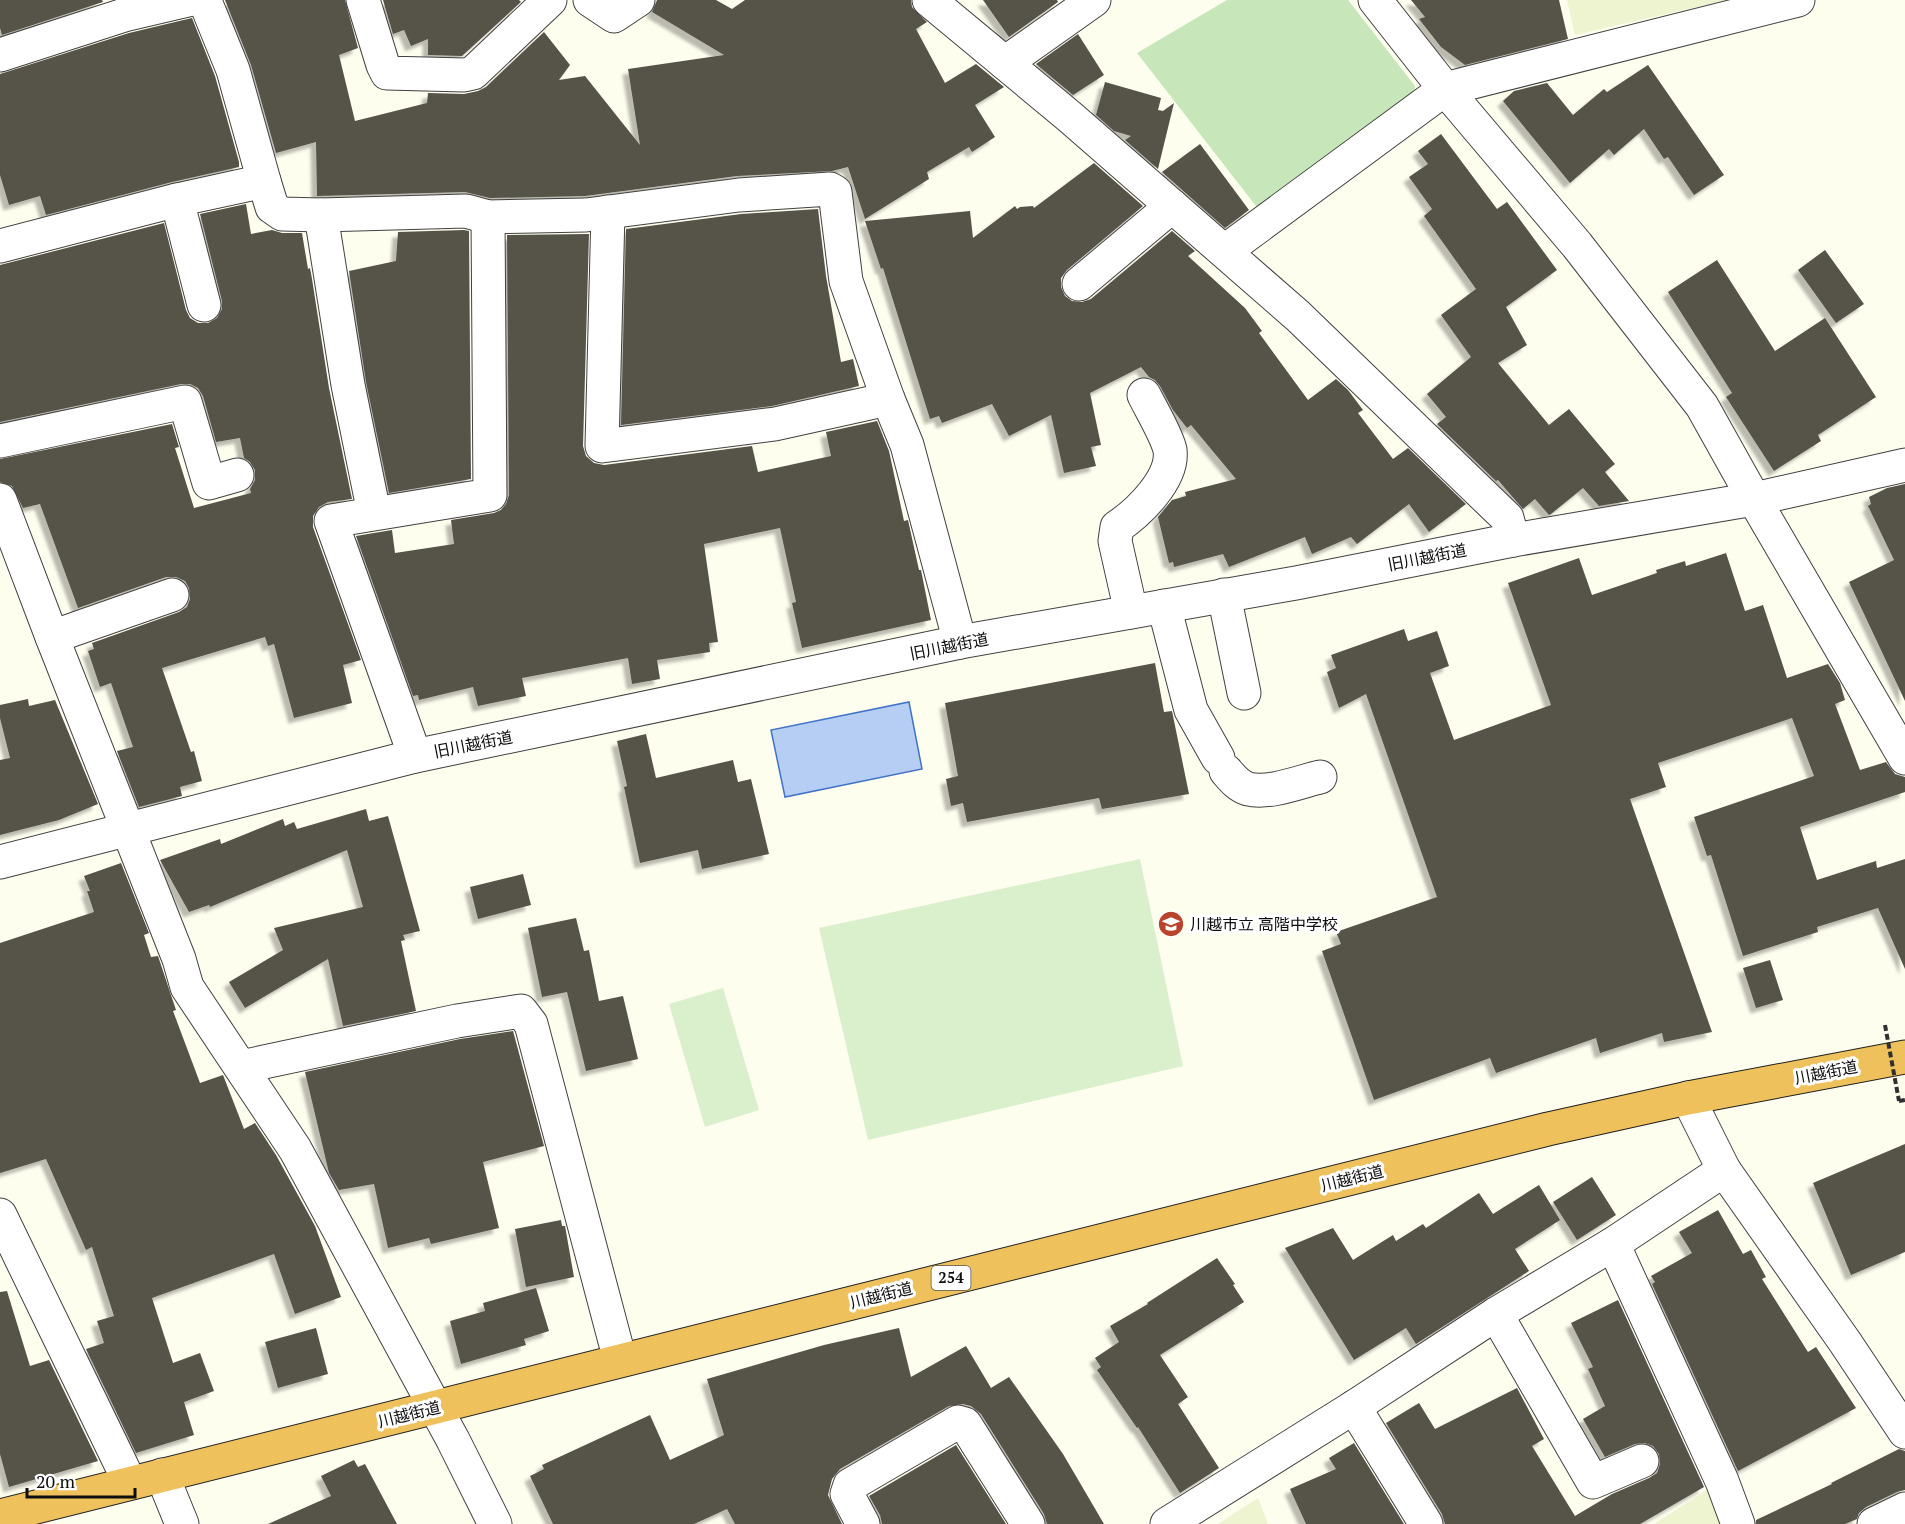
<svg xmlns="http://www.w3.org/2000/svg" width="1905" height="1524" font-family="'PT Serif','Noto Sans JP',serif">
  <defs>
    <filter id="shadow"><feDropShadow dx="-5.5" dy="5.5" stdDeviation="1.5" flood-color="#0004"/></filter>
  </defs>
  <rect width="100%" height="100%" fill="#fefeef"/>
  <!-- farmland -->
  <g fill="#eef3d0">
    <path d="M1567,0h160l-152,35z"/>
    <path d="M1710,1488l14,36h-70z"/>
    <path d="M1258,1498l10,26h-50z"/>
  </g>
  <!-- green -->
  <path fill="#c7e7ba" d="M1227,0h121l67,86 -1,13 -155,111 -122,-157z"/>
  <!-- pitch -->
  <g fill="#daefcb">
    <path d="M1140,859l43,207 -315,74 -49,-212z"/>
    <path d="M723,988l36,122 -54,17 -36,-123z"/>
  </g>
  <!-- water -->
  <path fill="#b6cef3" stroke="#4072c7" stroke-width="1.5" d="M909,702l13,67 -137,28 -14,-67z"/>
  <!-- building -->
  <g fill="#56524a" filter="url(#shadow)">
    <path d="M0,0h102l1,2 -101,33 -2,-7z"/>
    <path d="M225,0h120l13,48 -19,7 16,66 72,-18 1,-10 36,1 14,-3 8,-4 58,-55 26,33 -11,15 26,-4 55,69 -12,-76 96,-14 -72,-43 5,-12h59l16,9 13,-9h166l1,7 15,15 -11,7 29,54 31,-19 28,23 -29,18 20,32 -23,15 -3,-5 -42,25 2,7 -64,40 -17,-52 -16,4 -95,5 -152,20 -95,2 -25,-6 -148,4 -1,-54 -40,11 -25,-88z"/>
    <path d="M383,0h136l2,2 -59,54 -34,-1v-16l-17,7 -7,-16 -11,4z"/>
    <path d="M983,0h74l1,2 -49,35z"/>
    <path d="M1411,0h148l9,39 -103,26 -24,-18 -22,-28 6,-2z"/>
    <path d="M192,18l23,58 24,86v5l-67,15 -126,33 -6,-19 -31,9 -9,-30v-101l129,-41z"/>
    <path d="M1078,34l26,41 -31,20 -37,-31z"/>
    <path d="M1648,65l76,110 -30,20 -26,-38 -4,2 -20,-30 -30,26 -5,-6 -39,34 -67,-82 11,-10 33,-8 26,32 31,-26 3,3z"/>
    <path d="M1105,82l56,16 -3,12 5,1 11,-8 -16,66 -33,-29 6,-4 -17,-5 -18,-16z"/>
    <path d="M1441,134l56,75 10,-7 50,68 -51,37 21,38 -29,18 51,62 20,-16 46,55 -10,8 24,29 -30,5 -16,-18 -32,26 -2,1 -14,-16 -12,10 -25,-29 -2,1 -59,-57 9,-7 -19,-23 44,-37 -30,-42 35,-26 -52,-73 8,-7 -23,-32 19,-13 -10,-13z"/>
    <path d="M1200,144l49,66 -24,18 -63,-56z"/>
    <path d="M1094,163l49,43 -76,64 -6,8v9l4,9 7,5 10,1 9,-3 81,-68 23,20 -7,5 57,52 17,23 -3,2 49,67 28,-21 12,11 15,20 -5,3 35,46 15,-11 58,56 -37,28 -20,-28 -52,40 -6,-7 -39,17 -7,-17 -76,30 -6,-13 -49,13 -1,-5 -4,1 -11,-46 14,-17 14,-4 -1,-4 51,-13 -45,-54 -4,3 -14,-18 -13,-24 -5,-6 -6,-3 -8,-10 -51,26 11,52 -10,2 5,19 -32,7 -13,-58 -42,21 -17,-32 -50,19 -3,-7 -9,3 -47,-151 -2,1 -16,-48 105,-10 3,27 42,-32 2,3 3,-2 13,-1 1,2z"/>
    <path d="M246,204l5,30 21,-4 10,3h20l6,36 2,-1 2,11 17,109 23,111 -24,3 -9,5 -6,9v11l48,133 -18,5 9,38 -58,15 -20,-74 -6,2 -3,-9 -103,31 29,84 3,-1 8,30 -22,6 2,9 -43,11 -22,-56 16,-4 -22,-64 -11,4 -12,-36 6,-2 -2,-6 87,-31 8,-5 3,-8 -1,-11 -4,-7 -9,-4h-10l-88,31 -38,-104 -17,4 -11,-22 -12,-4v-23l172,-35 7,23 -4,1 19,60 57,-15 -1,-4 5,-9v-10l-5,-8 -6,-4 -4,-20 -24,4 -13,-46 -5,-8 -8,-4h-9l-181,38v-157l164,-42 22,87 4,8 8,5h10l9,-5 5,-9v-8l-22,-87z"/>
    <path d="M818,209l8,67 15,86 12,-3 6,27 -87,20 -151,19 5,-196 115,-15z"/>
    <path d="M464,230l5,1 2,248 -82,14 -23,-111 -17,-111 47,-10 2,-29z"/>
    <path d="M589,234l-6,212 3,10 8,7 10,2 148,-19 6,26 73,-16 -5,-24 51,-11 12,30 15,70 4,-1 11,50h2l10,50 -129,28 -10,-45 4,-1 -16,-74 -76,16 14,98 -9,1 1,9 -53,8 3,19 -28,5 -4,-26 -106,20 4,18 -48,10 -5,-19 -54,13 -1,-5 -5,1 -57,-160 36,-6 3,23 59,-9 -3,-24 43,-7 7,-3 5,-6 3,-9 -2,-260z"/>
    <path d="M1825,250l39,54 -28,19 -38,-53z"/>
    <path d="M1717,260l58,91 50,-33 51,79 -58,38 3,6 -47,30 -48,-74 6,-4 -64,-101z"/>
    <path d="M1905,484v217l-56,-119 45,-22 -26,-54 3,-2 -2,-7 18,-9z"/>
    <path d="M1726,553l19,58 18,-6 24,73 41,-14 12,19 5,17 -10,4 25,66 26,-8 9,12 10,3v15l-105,35 17,53 59,-19 1,7 28,-9v110l-27,-61 -61,19 1,5 -75,24 -32,-101 -4,1 -13,-39 120,-41 -22,-58 -134,45 8,24 -36,12 82,233 -48,10 -2,-9 -62,20 -4,-15 -100,35 -6,-15 -116,42 -52,-149 19,-7 -5,-12 101,-35 -71,-203 -27,14 -12,-36 9,-4 -5,-13 73,-26 4,12 29,-10 12,35 -19,7 24,67 97,-35 -43,-122 71,-25 13,37 65,-22 -1,-3 29,-9 1,5z"/>
    <path d="M1155,663l9,49 8,-1 17,83 -87,15 -3,-11 -132,24 -4,-19 -12,3 -5,-27 12,-3 -13,-73z"/>
    <path d="M28,699l1,7 26,-6 43,104 -39,16 -59,15v-75l10,-2 -10,-40v-13z"/>
    <path d="M646,734l10,44 77,-18 5,22 13,-3 18,75 -67,15 -4,-19 -58,13 -16,-76 3,-1 -10,-45z"/>
    <path d="M366,809l3,12 19,-5 32,115 -17,4 2,5 -4,1 15,70 -73,15 -15,-67 -83,49 -16,-26 54,-32 -9,-22 89,-21 -16,-57 -137,57 -1,-2 -20,7 -29,-52 60,-21 1,5 62,-25 2,7 9,-4 3,7z"/>
    <path d="M121,863l28,70 -5,2 7,22 7,-1 18,54 -3,1 27,72 23,-8 21,54 11,-6 21,32 39,71 26,71 -46,17 -21,-60 -122,44 21,65 27,-10 14,38 -30,11 10,33 -58,18 -50,-104 18,-6 -7,-22 17,-5 -22,-69 -6,3 -40,-91 -46,14v-230l94,-31 -7,-21h3l-6,-15z"/>
    <path d="M523,874l8,31 -53,14 -8,-32z"/>
    <path d="M576,918l8,33 5,-1 10,51 24,-5 15,63 -52,12 -19,-79 -25,5 -14,-69z"/>
    <path d="M1770,960l13,40 -27,8 -13,-40z"/>
    <path d="M513,1031l31,115 -61,16 16,66 -68,16 -2,-6 -41,10 -14,-64 -35,6 -10,-17 -24,-101 155,-33z"/>
    <path d="M1905,1144v108l-54,23 -38,-92z"/>
    <path d="M1592,1177l24,38 -39,25 -24,-38z"/>
    <path d="M1539,1185l21,35 -45,29 14,22 -113,73 -10,-16 -52,32 -69,-112 48,-20 20,32 40,-25 3,6 27,-17 3,4 53,-35 14,21z"/>
    <path d="M1718,1210l25,44 8,-4 15,27 -4,2 46,73 8,-5 40,61 -118,63 -86,-187 3,-2 -4,-6 41,-23 -13,-21z"/>
    <path d="M561,1220l1,6h3l9,51 -48,10 -11,-58z"/>
    <path d="M1217,1258l18,26 -2,1 11,17 -84,53 28,42 -10,7 41,64 -39,25 -42,-66 -1,1 -40,-58 4,-3 -6,-9 24,-16 -9,-16 38,-22 -1,-1z"/>
    <path d="M536,1288l13,43 -25,8 2,6 -65,19 -11,-43 35,-10 -2,-8z"/>
    <path d="M7,1291l23,75 19,-6 49,101 -89,26 -9,-33v-162z"/>
    <path d="M1618,1300l86,187 -64,37h-195l-3,-10 -56,-91 33,-20 16,26 82,-41 27,51 -12,7 43,70 37,-22 37,-16 8,-5 3,-9 -1,-10 -6,-8 -8,-3 -10,1 -30,13 -22,-38 22,-13 -17,-37 5,-2 -22,-44z"/>
    <path d="M316,1328l12,46 -50,14 -13,-46z"/>
    <path d="M899,1328l12,49 55,-31 25,42 18,-11 54,77 41,70h-57l-3,-10 -63,-100 -10,-8 -8,-2 -14,2 -109,63 -8,10 -4,16 14,29h-107l-8,-15 -33,15h-141l-23,-48 14,-7 -2,-4 108,-50 20,45 54,-25 -17,-56 117,-34z"/>
    <path d="M1354,1443l50,81h-98l-16,-35 46,-20 -7,-11z"/>
    <path d="M956,1445l50,79h-124l-2,-9 -11,-19z"/>
    <path d="M1899,1449l6,2v39l-8,2 -31,15 -7,6 -2,6 -12,5h-89v-4l76,-36 -1,-1z"/>
    <path d="M354,1460l4,7 7,-3 32,60h-129l63,-28 -10,-20z"/>
  </g>
  <g fill="none" stroke-linecap="round" stroke-linejoin="round">
    <!-- minor casing -->
    <g stroke="#414141" stroke-width="35">
      <g id="minor">
        <path d="M197,0l8,1 28,69 31,111"/>
        <path d="M363,0l20,65 4,8 77,2 9,-2 77,-73"/>
        <path d="M590,0l24,16 24,-16"/>
        <path d="M929,0l141,117 228,199 209,202 6,22"/>
        <path d="M1375,0l70,89 132,156 125,161 52,93 151,259"/>
        <path d="M0,55l124,-40 64,-15"/>
        <path d="M1005,63l89,-63"/>
        <path d="M177,200l27,105"/>
        <path d="M608,212l-6,234 173,-22 113,-25"/>
        <path d="M321,215l27,170 26,128"/>
        <path d="M0,246l177,-46 87,-19 8,26 10,7 39,1 145,-4 22,6 98,-2 153,-20 91,-6 5,3 11,89 42,118 19,46 53,197"/>
        <path d="M1225,251l220,-162 353,-89"/>
        <path d="M1079,284l93,-78"/>
        <path d="M0,441l185,-39 24,81 28,-8"/>
        <path d="M0,500l52,137 127,322 8,28 108,162 158,291 42,84"/>
        <path d="M1224,595l20,98"/>
        <path d="M1164,606l27,104 27,48"/>
        <path d="M1131,612l-16,-71 2,-14c21,-14 57,-48 53,-77 -3,-14 -19,-41 -26,-55"/>
        <path d="M52,637l120,-42"/>
        <path d="M415,756l-84,-235 159,-26 -2,-278"/>
        <path d="M1226,771c6,7 12,15 22,18 22,5 51,-7 72,-12"/>
        <path d="M0,862l415,-106 545,-114 336,-59 217,-43 241,-41 151,-34"/>
        <path d="M241,1067l216,-46 64,-10 10,13 89,336"/>
        <path d="M1688,1098l36,72 121,172 60,90"/>
        <path d="M0,1215l130,268"/>
        <path d="M1613,1244l109,237 16,43"/>
        <path d="M1496,1314l97,168 49,-21"/>
        <path d="M1354,1407l72,117"/>
        <path d="M162,1475l20,49"/>
        <path d="M863,1524l-16,-30 3,-9 108,-63 7,2 63,100"/>
        <path d="M1167,1524l187,-117 142,-93 117,-70 111,-74"/>
        <path d="M1874,1524l31,-15"/>
      </g>
    </g>
    <!-- highway casing -->
    <g stroke="#1f1f1f" stroke-width="35">
      <path id="highway" d="M0,1516l1548,-387 140,-31 217,-41"/>
    </g>
    <!-- path -->
    <path stroke="#303030" stroke-width="4" stroke-dasharray="6 3" stroke-linecap="butt" d="M1899,1101l6,-1"/>
    <!-- minor -->
    <use href="#minor" stroke="#fff" stroke-width="33"/>
    <!-- highway -->
    <use href="#highway" stroke="#eec15d" stroke-width="33"/>
    <!-- path-bridge -->
    <path stroke="#303030" stroke-width="4" stroke-dasharray="6 3" stroke-linecap="butt" d="M1885,1025l14,76"/>
  </g>
  <!-- icons -->
  <defs>
    <g id="school-disc" transform="scale(1.35)"><circle r="9.5" fill="#b8452b" stroke="#fff"/><path d="M0-5L7-2L0 1L-7-2ZM-4 1L0 2.5L4 1V4Q0 6-4 4Z" fill="#fff"/></g>
  </defs>
  <g fill-rule="evenodd">
    <use href="#school-disc" x="1171" y="924"/>
  </g>
  <g text-anchor="middle" stroke-width="6" stroke-linejoin="round" paint-order="stroke">
    <!-- shield labels -->
    <rect fill="#fff" stroke="#565656" stroke-width="1.5" x="931.5" y="1266" width="39" height="24" rx="4.5"/>
    <g font-size="15" font-weight="bold" fill="#0e0e0e">
      <text x="951" y="1283">254</text>
    </g>
    <!-- street labels -->
    <g font-size="16" fill="#0e0e0e" stroke="#fff">
      <text transform="translate(1427 557) rotate(-11)" y="6">旧川越街道</text>
      <text transform="translate(949 646) rotate(-11)" y="6">旧川越街道</text>
      <text transform="translate(473 744) rotate(-11)" y="6">旧川越街道</text>
      <text transform="translate(1826 1072) rotate(-11)" y="6">川越街道</text>
      <text transform="translate(1352 1178) rotate(-14)" y="6">川越街道</text>
      <text transform="translate(881 1295) rotate(-14)" y="6">川越街道</text>
      <text transform="translate(409 1414) rotate(-14)" y="6">川越街道</text>
    </g>
    <!-- poi labels -->
    <g font-size="16" fill="#0e0e0e" stroke="#fff" text-anchor="start">
      <text x="1190" y="930">川越市立 高階中学校</text>
    </g>
  </g>
  <!-- scale -->
  <path d="M27 1488v9h108v-9" fill="none" stroke="#0e0e0e" stroke-width="3"/>
  <text x="36" y="1488" font-size="18" fill="#0e0e0e" stroke="#ffffff" stroke-width="4.5" paint-order="stroke">20 m</text>
</svg>
